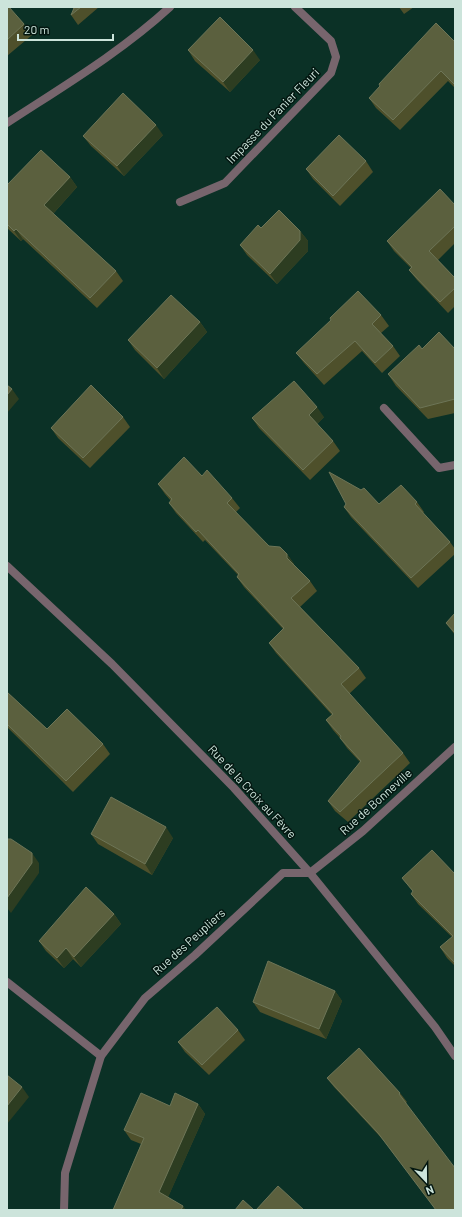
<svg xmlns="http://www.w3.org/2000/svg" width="462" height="1217" font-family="Barlow,sans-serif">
  <rect width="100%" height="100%" fill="#0b3126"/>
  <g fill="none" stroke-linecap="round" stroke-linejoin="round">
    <!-- minor -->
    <g stroke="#77656d" stroke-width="8">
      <path d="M7,123c55,-36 114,-71 163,-116"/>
      <path d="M180,202l45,-19 106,-110 5,-16 -5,-16 -36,-34"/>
      <path d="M384,408l55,60 16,-3"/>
      <path d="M7,982l94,74"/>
      <path d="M64,1210l1,-37 36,-117 44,-58 50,-43 88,-82h27l53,-42 92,-84"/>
    </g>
    <!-- tertiary -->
    <path stroke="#77656d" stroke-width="8" d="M7,566l105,98 122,124 76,85 125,154 20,29"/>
  </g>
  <!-- wall -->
  <g fill="#4e502b">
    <path d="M7,7l17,17 8,11 -25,21z"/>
    <path d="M72,7h27l-21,18 -7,-10 3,-6z"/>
    <path d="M399,7h15l-10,7z"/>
    <path d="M455,42v46l-7,-7 -48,49 -24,-22 -7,-10z"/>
    <path d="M188,50l72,10 -30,32 -35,-31z"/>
    <path d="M163,135l-39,41 -33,-30 -8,-10z"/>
    <path d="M366,161l7,11 -33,34 -27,-27 -7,-10z"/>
    <path d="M70,177l7,10 -24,27 63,57 7,10 -26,27 -74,-69 -2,2 -14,-13v-43z"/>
    <path d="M455,205v38l-17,17 17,18v28l-7,7 -31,-33 -8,-10 2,-2 -17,-17 -7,-10z"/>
    <path d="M261,228l39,3 8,10v10l-31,33 -30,-29 -7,-10z"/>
    <path d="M381,315l8,11 -8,7 12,13 7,10 -18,17 -20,-22 -38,34 -20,-22 -8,-10z"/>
    <path d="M200,322l7,10 -43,47 -29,-29 -7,-10z"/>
    <path d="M422,349h33v64l-27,6 -32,-33 -8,-12z"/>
    <path d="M123,417l7,10 -40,41 -32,-30 -7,-10z"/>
    <path d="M324,417l-7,7 16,17 7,10 -30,29 -51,-52 -7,-10z"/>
    <path d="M202,476l30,22 8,10 -4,4 33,34 18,8 7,10v1l16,16 7,10 -17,16 59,61 7,10 -17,16 54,59 7,10 -62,59 -13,-11 -7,-10 32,-39 -13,-14 -7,-10 -7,-8 -7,-10 6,-5 -56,-62 -7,-10 14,-14 -39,-42 -7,-10 1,-2 -33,-35 -2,2 -27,-29 -7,-10 2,-2 -6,-7 -7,-10z"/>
    <path d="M417,502l7,10 -1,1 27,29 5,7v5l-37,34 -67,-71 -7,-10z"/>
    <path d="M455,613v22l-9,-12z"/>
    <path d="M7,692l40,37 56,15 7,10 -37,38 -65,-64 -1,1z"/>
    <path d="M91,834l82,4 -21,37 -54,-31z"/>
    <path d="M455,874v92l-8,-8 -7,-11 12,-10 -34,-33 -7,-10 2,-2 -11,-14z"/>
    <path d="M114,914l7,10 -40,43 -8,-8 -9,9 -18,-17 -7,-10z"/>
    <path d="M335,991l7,10 -16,38 -66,-27 -7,-10z"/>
    <path d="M238,1030l7,10 -36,35 -24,-23 -7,-10z"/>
    <path d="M327,1078l73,15 7,9 -1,1 49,107h-19l-51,-68 -51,-55z"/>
    <path d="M198,1104l7,10 -37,83 -55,13 28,-66 -10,-4 -7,-10 46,-24z"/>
  </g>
  <!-- shaded-wall -->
  <g fill="#2d3d21">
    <path d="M253,50l7,10 -30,32 -7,-10z"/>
    <path d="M156,125l7,10 -39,41 -7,-10z"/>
    <path d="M70,177l7,10 -26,29 -7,-11z"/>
    <path d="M16,229l7,10 -2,2 -7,-10z"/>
    <path d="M300,231l8,10v10l-31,33 -7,-10z"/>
    <path d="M200,322l7,10 -43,47 -7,-11z"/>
    <path d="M12,389l7,10 -12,14v-18z"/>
    <path d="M317,407l7,10 -8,8 -7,-10z"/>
    <path d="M287,554l7,10v4l-7,-10z"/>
    <path d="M166,827l7,11 -21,37 -7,-11z"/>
    <path d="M32,853l7,10v10l-28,40 -4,-5v-10z"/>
    <path d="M114,914l7,10 -40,43 -7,-10z"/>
    <path d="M66,948l7,11 -9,9 -7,-10z"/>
    <path d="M335,991l7,10 -16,38 -7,-10z"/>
    <path d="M22,1087l7,10 -22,27v-18z"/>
    <path d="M198,1104l7,10 -39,88 -7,-10z"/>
    <path d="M183,1206l3,4h-5z"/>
  </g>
  <!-- building -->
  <g fill="#5b603e" stroke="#6d7557">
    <path d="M7,7h2l15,17 -17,16z"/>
    <path d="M73,7h8l-10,8 3,-7z"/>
    <path d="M220,17l33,33 -30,32 -35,-32z"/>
    <path d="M436,23l19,19v43l-14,-14 -48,49 -24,-22 11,-12 -1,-2z"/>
    <path d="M123,93l33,32 -39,41 -34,-30z"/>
    <path d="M339,135l27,26 -33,35 -27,-27z"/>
    <path d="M41,150l29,27 -26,28 72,66 -26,27 -74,-69 -2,2 -7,-7v-39z"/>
    <path d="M440,189l15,16v21l-26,25 26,27v10l-15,14 -31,-32 3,-3 -25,-26z"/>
    <path d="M279,210l21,21v9l-30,34 -30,-29 18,-20 3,3z"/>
    <path d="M358,291l23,24 -9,9 21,22 -18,17 -20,-22 -38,33 -21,-21 35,-33 -1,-2z"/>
    <path d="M171,295l29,27 -43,46 -29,-28z"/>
    <path d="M439,332l16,17v50l-35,9 -32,-34 31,-29 3,4z"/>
    <path d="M294,381l23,26 -8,8 24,26 -30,29 -51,-52z"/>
    <path d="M7,385l5,4 -5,6z"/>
    <path d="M91,385l32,32 -40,41 -32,-30z"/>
    <path d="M184,457l18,19 5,-6 25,28 -5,5 42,43 11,1 7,7v4l23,23 -19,17 68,70 -18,16 62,69 -63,59 -12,-11 33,-40 -21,-23 1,-2 -15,-16 7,-6 -64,-71 15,-15 -47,-51 2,-3 -41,-44 -2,2 -27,-29 3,-4 -14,-15z"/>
    <path d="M329,472l32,18 3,-2 15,16 22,-19 16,17 -2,2 35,38 -39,36 -67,-71 2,-3z"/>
    <path d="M455,613v20l-9,-10z"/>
    <path d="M7,692l40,37 20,-20 36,35 -37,37 -59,-57z"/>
    <path d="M111,797l55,30 -21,37 -54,-30z"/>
    <path d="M7,839h4l21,14v10l-25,35z"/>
    <path d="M432,850l23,24v89l-15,-16 13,-11 -42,-42 2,-3 -11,-13z"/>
    <path d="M86,887l28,27 -40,43 -8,-9 -9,10 -18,-17z"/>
    <path d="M268,961l67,30 -16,38 -66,-27z"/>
    <path d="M217,1007l21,23 -36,35 -24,-23z"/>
    <path d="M359,1048l41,45 -1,1 56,74v42h-19l-58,-77 -51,-55z"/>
    <path d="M7,1075l15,12 -15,19z"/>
    <path d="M141,1093l29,13 5,-13 23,11 -39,88 24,14 -2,4h-68l31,-72 -20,-8z"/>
    <path d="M278,1186l26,24h-48z"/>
    <path d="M243,1200l11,10h-19z"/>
  </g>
  <g text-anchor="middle" stroke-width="3" stroke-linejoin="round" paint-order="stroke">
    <!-- street labels -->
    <g font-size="12" fill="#cce4db" stroke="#031610">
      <text transform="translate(273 116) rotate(-46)" y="4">Impasse du Panier Fleuri</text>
      <text transform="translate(252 792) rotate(47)" y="4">Rue de la Croix au Fèvre</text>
      <text transform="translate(376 802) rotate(-42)" y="4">Rue de Bonneville</text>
      <text transform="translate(189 942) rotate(-42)" y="4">Rue des Peupliers</text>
    </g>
  </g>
  <!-- border -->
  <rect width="462" height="1217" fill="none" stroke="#cce4db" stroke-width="16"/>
  <!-- north arrow -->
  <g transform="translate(426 1181) rotate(158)" stroke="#031610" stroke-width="3" paint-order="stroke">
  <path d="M0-3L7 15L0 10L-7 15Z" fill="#cce4db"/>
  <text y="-6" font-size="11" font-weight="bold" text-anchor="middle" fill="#cce4db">N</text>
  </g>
  <!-- scale -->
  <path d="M18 34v6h95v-6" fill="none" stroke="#cce4db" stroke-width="2"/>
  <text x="24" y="34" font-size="12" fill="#cce4db" stroke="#031610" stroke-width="3" paint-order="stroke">20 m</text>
</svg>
